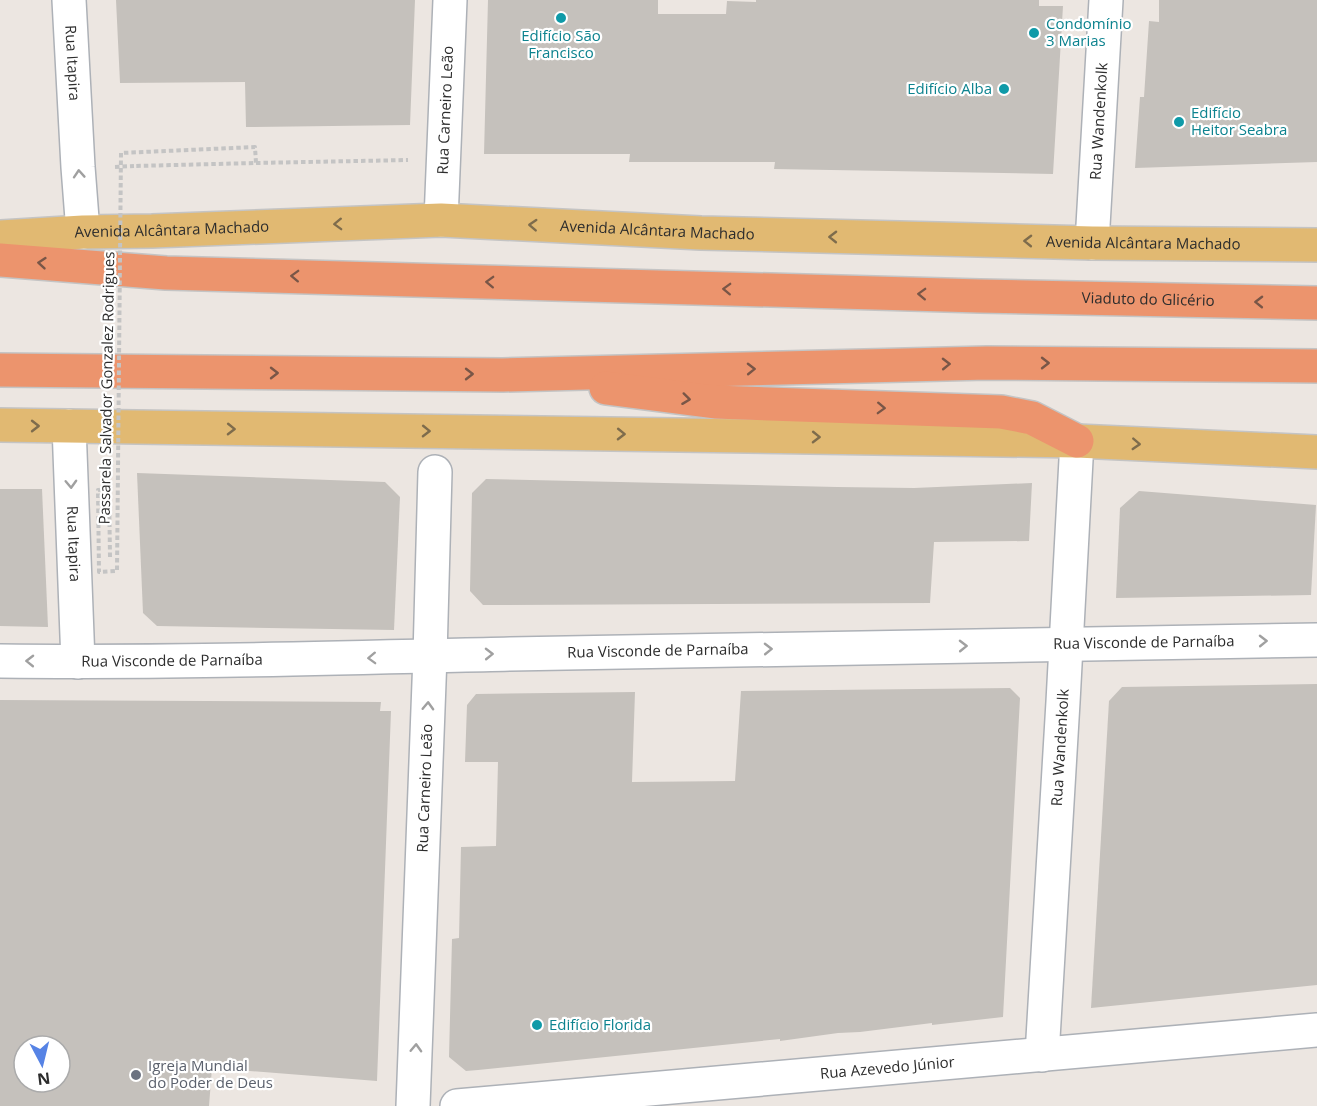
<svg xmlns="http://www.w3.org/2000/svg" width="1317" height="1106" font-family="'Open Sans',sans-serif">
  <rect width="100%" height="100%" fill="#ece6e1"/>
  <!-- building -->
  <g fill="#c5c1bc" fill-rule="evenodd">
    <path d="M116,0h299l-5,125 -164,2 -1,-45 -125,1z"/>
    <path d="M488,0h170v14h68l1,-13 29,1v-2h283v6h24l-10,168 -279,-5 1,-7h-146l1,-8h-146z"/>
    <path d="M1159,0h158v162l-182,6 5,-71h4l5,-76 10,1z"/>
    <path d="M137,473l248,9 15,15 -6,133 -237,-4 -14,-13z"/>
    <path d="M486,479l351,8 77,1 118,-5 -3,58 -95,1 -4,61 -447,2 -13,-14 2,-98z"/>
    <path d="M0,489h42l6,138 -48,-1z"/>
    <path d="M1139,491l177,14 -5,90 -195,3 4,-90z"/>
    <path d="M1317,684v301l-226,23 18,-307 13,-14z"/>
    <path d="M1010,688l10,10 -17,319 -71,8v-2l-72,9 -22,1 -58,8v-2l-302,31 -12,1 -17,-14 3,-118 7,-1 2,-91 35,-1 2,-84h-33l2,-57 9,-11 159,-2 -3,90 103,-1 6,-90z"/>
    <path d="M0,700l381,2 -1,9h11l-14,370 -165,-13 -3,38h-209zM24,1046h36v36h-36z"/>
  </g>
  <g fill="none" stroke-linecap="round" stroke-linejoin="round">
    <!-- minor casing -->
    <g stroke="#adb1b7" stroke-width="36">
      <g id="minor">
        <path id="s1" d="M69,0l9,167 5,65"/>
        <path id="s2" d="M441,220l9,-220"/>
        <path id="s3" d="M1092,243l14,-243"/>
        <path id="s4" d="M69,426l9,236"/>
        <path id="s5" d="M0,661c170,2 340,-3 510,-7 269,-6 538,-10 807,-14"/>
        <path id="s6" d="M1042,1055l21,-353 14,-261"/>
        <path id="s7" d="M413,1106l17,-450 5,-184"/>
        <path id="s8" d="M457,1106l860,-76"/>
      </g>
    </g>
    <!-- major casing -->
    <g stroke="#c4c4c4" stroke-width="36">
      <g id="major">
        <path id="s9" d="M0,237l83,-5 69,-1 289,-11 260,13 391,10 225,2"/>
        <path d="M0,425l1077,16 240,11"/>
      </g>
    </g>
    <!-- highway casing -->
    <g stroke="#c4c4c4" stroke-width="36">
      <g id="highway">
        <path id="s10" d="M0,260l166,13 814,23 337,7"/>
        <path d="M0,370l503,5 484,-12 330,3"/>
        <path d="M606,388l109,14 286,10 31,6 45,23"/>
      </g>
    </g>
    <!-- path -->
    <g stroke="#c4c4c4" stroke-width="4" stroke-dasharray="4.5 3" stroke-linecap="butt">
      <path d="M256,163l152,-3"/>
      <path d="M115,167l19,-1"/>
    </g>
    <!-- minor -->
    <use href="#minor" stroke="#fff" stroke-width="33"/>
    <!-- major -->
    <use href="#major" stroke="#e1b972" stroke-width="33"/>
    <!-- highway -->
    <use href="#highway" stroke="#ec946d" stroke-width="33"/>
    <!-- path-bridge -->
    <path stroke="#c4c4c4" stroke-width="4" stroke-dasharray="4.5 3" stroke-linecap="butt" d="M110,557l-1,-68 -11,1 1,82 18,-1 4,-418 134,-6 1,16 -122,3"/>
  </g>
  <!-- one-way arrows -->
  <defs><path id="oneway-chevron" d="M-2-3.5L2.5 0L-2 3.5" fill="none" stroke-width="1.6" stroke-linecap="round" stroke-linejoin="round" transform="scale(1.5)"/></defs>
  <g stroke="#a0a0a0">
    <use href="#oneway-chevron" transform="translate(79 174) rotate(-94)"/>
    <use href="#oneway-chevron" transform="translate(71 484) rotate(88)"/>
    <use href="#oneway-chevron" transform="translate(1263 641) rotate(-1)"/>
    <use href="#oneway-chevron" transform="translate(963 646) rotate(-1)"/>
    <use href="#oneway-chevron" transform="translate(768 649) rotate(-1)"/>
    <use href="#oneway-chevron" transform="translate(489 654) rotate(-1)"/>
    <use href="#oneway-chevron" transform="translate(372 658) rotate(178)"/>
    <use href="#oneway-chevron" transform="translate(30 661) rotate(-179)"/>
    <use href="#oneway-chevron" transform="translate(428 706) rotate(-88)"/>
    <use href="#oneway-chevron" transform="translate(416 1048) rotate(-88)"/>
  </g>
  <g stroke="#7e6c4c">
    <use href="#oneway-chevron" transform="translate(338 224) rotate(178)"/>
    <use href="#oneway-chevron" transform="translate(533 225) rotate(-177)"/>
    <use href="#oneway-chevron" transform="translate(833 237) rotate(-179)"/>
    <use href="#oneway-chevron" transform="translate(1028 241) rotate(-179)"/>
    <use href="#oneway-chevron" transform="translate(35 426)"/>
    <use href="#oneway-chevron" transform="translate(231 429) rotate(1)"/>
    <use href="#oneway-chevron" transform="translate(426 431) rotate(1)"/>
    <use href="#oneway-chevron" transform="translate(621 434) rotate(1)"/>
    <use href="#oneway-chevron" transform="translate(816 437) rotate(1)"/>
    <use href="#oneway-chevron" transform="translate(1136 444) rotate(3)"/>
  </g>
  <g stroke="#795647">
    <use href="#oneway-chevron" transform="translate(42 263) rotate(-175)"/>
    <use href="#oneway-chevron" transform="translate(295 276) rotate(-178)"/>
    <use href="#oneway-chevron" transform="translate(490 282) rotate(-178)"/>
    <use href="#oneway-chevron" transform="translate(727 289) rotate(-178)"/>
    <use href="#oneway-chevron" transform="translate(922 294) rotate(-178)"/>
    <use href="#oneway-chevron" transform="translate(1259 302) rotate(-179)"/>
    <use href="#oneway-chevron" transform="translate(1045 363)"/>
    <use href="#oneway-chevron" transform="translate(946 364) rotate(-1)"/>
    <use href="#oneway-chevron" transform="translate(751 369) rotate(-1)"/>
    <use href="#oneway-chevron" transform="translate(274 373)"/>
    <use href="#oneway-chevron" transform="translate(469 374)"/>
    <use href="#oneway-chevron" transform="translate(686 399) rotate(7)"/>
    <use href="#oneway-chevron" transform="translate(881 408) rotate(2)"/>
  </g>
  <!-- markers -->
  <g fill="#0f9aa8" stroke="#fff" stroke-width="2">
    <circle cx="561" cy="18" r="6"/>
    <circle cx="1034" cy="33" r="6"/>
    <circle cx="1004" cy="89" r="6"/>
    <circle cx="1179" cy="122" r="6"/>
    <circle cx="537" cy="1025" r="6"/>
  </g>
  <circle fill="#6b7280" stroke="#fff" stroke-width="2" cx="136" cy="1075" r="6"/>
  <g text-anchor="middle" stroke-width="4.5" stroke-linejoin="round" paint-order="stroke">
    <!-- culture labels -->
    <g font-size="15" fill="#0d838f" stroke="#fff" text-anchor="start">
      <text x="1046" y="29">Condomínio<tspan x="1046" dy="17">3 Marias</tspan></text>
      <text x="561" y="41" text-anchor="middle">Edifício São<tspan x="561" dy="17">Francisco</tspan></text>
      <text x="992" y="94" text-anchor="end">Edifício Alba</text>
      <text x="1191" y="118">Edifício<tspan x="1191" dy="17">Heitor Seabra</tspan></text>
      <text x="549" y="1030">Edifício Florida</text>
    </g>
    <!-- street labels -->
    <g font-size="15" fill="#2d2d2d" stroke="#fff">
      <text dy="5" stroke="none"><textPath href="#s1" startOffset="63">Rua Itapira</textPath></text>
      <text dy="5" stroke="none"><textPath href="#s2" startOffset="110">Rua Carneiro Leão</textPath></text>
      <text dy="5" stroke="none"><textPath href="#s3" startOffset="122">Rua Wandenkolk</textPath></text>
      <text dy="5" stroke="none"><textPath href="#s9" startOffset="172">Avenida Alcântara Machado</textPath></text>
      <text dy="5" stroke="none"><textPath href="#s9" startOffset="658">Avenida Alcântara Machado</textPath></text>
      <text dy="5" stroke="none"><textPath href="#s9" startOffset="1144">Avenida Alcântara Machado</textPath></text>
      <text dy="5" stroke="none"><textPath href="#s10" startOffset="1149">Viaduto do Glicério</textPath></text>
      <text transform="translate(107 388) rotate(-89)" y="5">Passarela Salvador Gonzalez Rodrigues</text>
      <text dy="5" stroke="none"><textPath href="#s4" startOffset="118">Rua Itapira</textPath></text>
      <text dy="5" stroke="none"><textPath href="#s5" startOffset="1144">Rua Visconde de Parnaíba</textPath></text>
      <text dy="5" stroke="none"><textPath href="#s5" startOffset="658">Rua Visconde de Parnaíba</textPath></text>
      <text dy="5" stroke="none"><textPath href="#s5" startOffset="172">Rua Visconde de Parnaíba</textPath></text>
      <text dy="5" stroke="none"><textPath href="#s6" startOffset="308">Rua Wandenkolk</textPath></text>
      <text dy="5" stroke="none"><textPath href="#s7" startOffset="318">Rua Carneiro Leão</textPath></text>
      <text dy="5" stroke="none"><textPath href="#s8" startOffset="432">Rua Azevedo Júnior</textPath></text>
    </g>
    <!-- worship labels -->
    <g font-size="15" fill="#5b616d" stroke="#fff" text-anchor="start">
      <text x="148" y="1071">Igreja Mundial<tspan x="148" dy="17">do Poder de Deus</tspan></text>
    </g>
  </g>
  <!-- north arrow -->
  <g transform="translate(42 1064) rotate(173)"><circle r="28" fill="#ffffff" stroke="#ababab" stroke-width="1.5"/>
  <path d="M0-4.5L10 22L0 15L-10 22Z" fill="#5683e5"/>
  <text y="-9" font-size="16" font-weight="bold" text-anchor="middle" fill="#2d2d2d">N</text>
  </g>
</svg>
